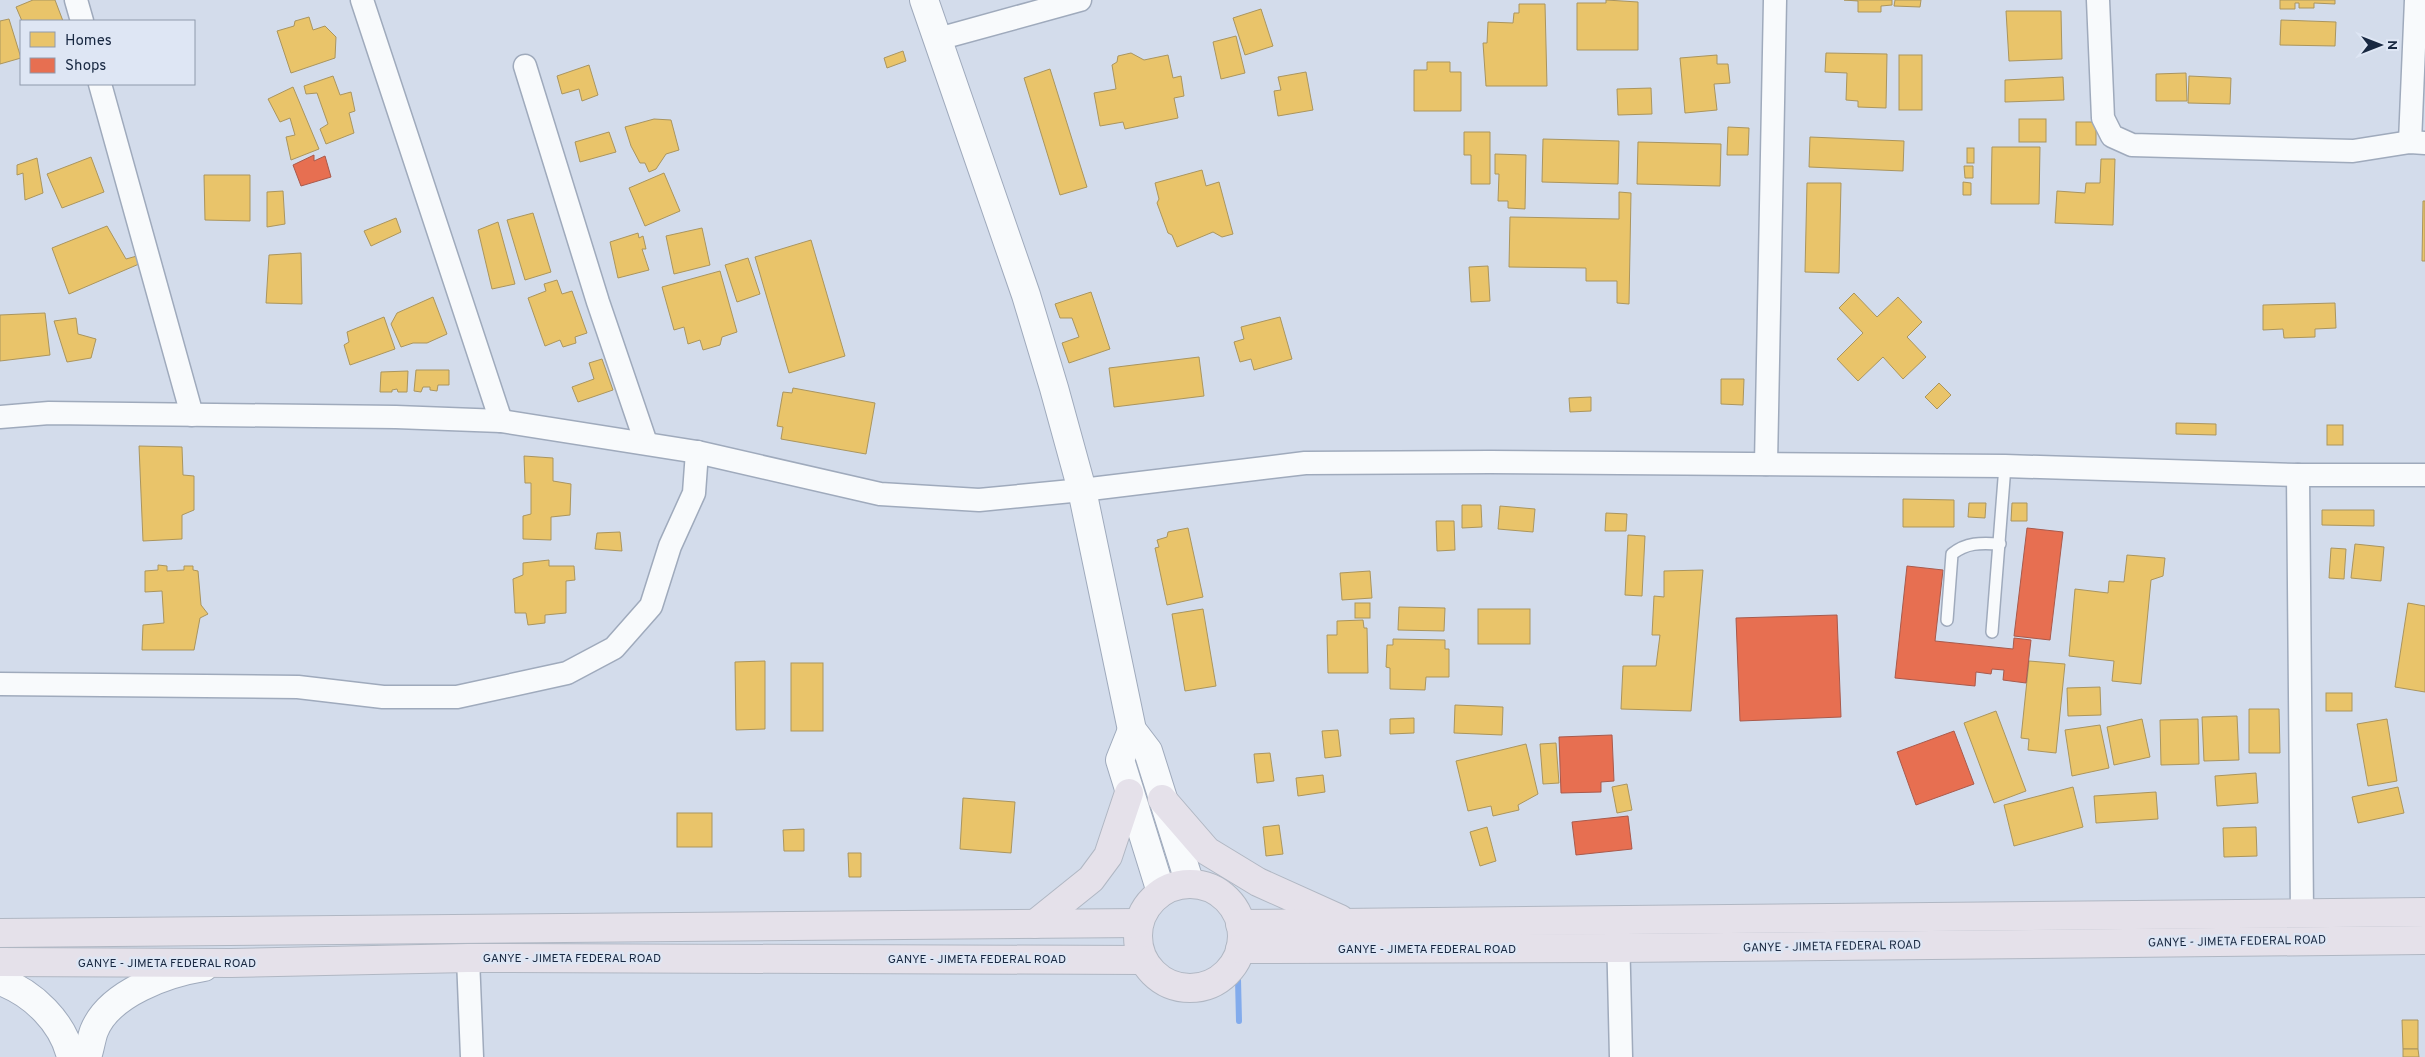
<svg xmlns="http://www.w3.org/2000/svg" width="2425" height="1057" font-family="Overpass,sans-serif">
  <rect width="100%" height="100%" fill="#d3dceb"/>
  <!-- homes -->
  <g fill="#e9c46a" stroke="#aa955e">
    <path d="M33,0h22l8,21h-41l-6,-14z"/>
    <path d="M1606,0l32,2v48h-61v-47h29z"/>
    <path d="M1844,0h48v5l-11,1v6h-23v-11z"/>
    <path d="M1895,0h26l-1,7 -26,-1z"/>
    <path d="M2280,0h55v4l-21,-1v5h-15v-5h-4v6h-15z"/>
    <path d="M1519,4h26l2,82h-61l-3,-43h4l1,-21 25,1 1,-10h5z"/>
    <path d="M1261,9l12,37 -28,9 -12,-37z"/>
    <path d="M2006,11h55l1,48 -53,2z"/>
    <path d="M309,17l4,13 12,-4 11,11 -1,21 -44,15 -14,-42 17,-5 1,-5z"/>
    <path d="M9,19l12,39 -21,6v-43z"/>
    <path d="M2281,20l55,2 -1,24 -55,-1z"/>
    <path d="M1236,36l9,37 -24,6 -8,-37z"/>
    <path d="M903,51l3,10 -19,7 -3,-10z"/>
    <path d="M1131,53l13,7 24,-5 5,23 8,-2 3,20 -10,2 4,20 -53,11 -2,-7 -23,4 -6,-33 22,-4 -4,-24 5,-3 1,-6z"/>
    <path d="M1826,53l61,1 -1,54 -28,-1v-6l-12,-1 1,-27 -22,-1z"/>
    <path d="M1717,55v9h11l2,19 -16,1 3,26 -32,3 -5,-55z"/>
    <rect x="1899" y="55" width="23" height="55"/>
    <path d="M1427,62h23v10h11v39h-47v-41h13z"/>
    <path d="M589,65l9,30 -16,6 -3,-12 -17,5 -5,-18z"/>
    <path d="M1050,69l37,118 -27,8 -36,-117z"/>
    <path d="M1306,72l7,38 -35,6 -4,-25 7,-1 -3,-13z"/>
    <path d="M2186,73l1,28h-31v-27z"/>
    <path d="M333,76l7,19 11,-3 4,19 -6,2 5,20 -28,11 -6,-15 8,-5 -11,-31 -11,1 -2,-8z"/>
    <path d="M2189,76l42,2 -1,26 -42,-1z"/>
    <path d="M2063,77l1,23 -59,2v-22z"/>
    <path d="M293,87l26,62 -28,11 -5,-23 9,-2 -5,-17 -10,4 -12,-23z"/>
    <path d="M1651,88l1,26 -34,1 -1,-26z"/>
    <path d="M654,119l17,1 8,30 -13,4 -10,15 -7,3 -4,-9h-5l-9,-17 -6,-19z"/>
    <rect x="2019" y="119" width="27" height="23"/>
    <rect x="2076" y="122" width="20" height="23"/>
    <path d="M1728,127l21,1 -1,27h-21z"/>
    <path d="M609,132l7,20 -36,10 -5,-20z"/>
    <path d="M1464,132h26v52h-19v-29h-7z"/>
    <path d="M1810,137l94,4 -1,30 -94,-4z"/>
    <path d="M1543,139l76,2 -1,43 -76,-2z"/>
    <path d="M1638,142l83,2 -1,42 -83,-2z"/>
    <path d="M1992,147h48l-1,57h-48z"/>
    <rect x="1967" y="148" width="7" height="15"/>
    <path d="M1495,154l31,1 -1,54 -17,-1v-7h-10l1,-27h-4z"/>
    <path d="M91,157l13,35 -42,16 -15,-34z"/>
    <path d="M37,158l6,35 -18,7 -2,-27 -6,2v-10z"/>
    <path d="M2101,159h14l-2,66 -58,-2 2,-32 28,2 1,-10h14z"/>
    <path d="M1964,166h9v12h-8z"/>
    <path d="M1202,170l4,16 13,-4 14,52 -11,3 -9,-5 -36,15 -5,-12 -4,-2 -11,-30 2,-4 -4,-16z"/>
    <path d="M664,173l16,38 -35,15 -16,-38z"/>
    <path d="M204,175h46v46l-45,-1z"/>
    <path d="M1963,182l8,1v12h-8z"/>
    <path d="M1807,183h34l-2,90 -34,-1z"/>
    <path d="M283,191l2,33 -18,3v-35z"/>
    <path d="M1619,192l12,1 -2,111 -12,-1v-22h-31v-13l-77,-1 1,-50 109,2z"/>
    <path d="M2423,201h2v60h-3z"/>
    <path d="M533,213l18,59 -26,8 -18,-60z"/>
    <path d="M396,218l5,14 -30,14 -7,-15z"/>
    <path d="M498,222l17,62 -23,5 -14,-59z"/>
    <path d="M107,226l19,33 11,-3 2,8 -70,30 -17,-46z"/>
    <path d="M702,228l8,37 -36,9 -8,-38z"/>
    <path d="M638,233l1,5 4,-2 3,13h-4l7,21 -31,8 -8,-36z"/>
    <path d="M811,240l34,116 -56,17 -34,-116z"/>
    <path d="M301,253l1,51 -36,-1 3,-48z"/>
    <path d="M748,258l12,36 -23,8 -12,-37z"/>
    <path d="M1488,266l2,35 -19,1 -2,-35z"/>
    <path d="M720,271l17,61 -15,5 -2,8 -17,5 -3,-10 -12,4 -4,-17 -10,3 -12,-43z"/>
    <path d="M557,280l5,14 10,-3 15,42 -12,4 1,6 -13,4 -3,-7 -15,6 -17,-48 18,-7 -2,-7z"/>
    <path d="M1091,292l19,57 -41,14 -7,-20 17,-6 -7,-19h-12l-5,-14z"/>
    <path d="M1854,293l23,24 21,-20 24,25 -15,15 19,20 -23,22 -20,-22 -25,24 -21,-22 26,-26 -24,-25z"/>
    <path d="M433,297l14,37 -20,9h-14l-12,4 -10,-23 6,-11z"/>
    <path d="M2335,303l1,25 -21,1v8l-31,1 -1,-9 -20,1v-25z"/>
    <path d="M45,313l5,42 -50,6v-46z"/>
    <path d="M384,317l11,32 -45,16 -6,-20 5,-3 -2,-10z"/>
    <path d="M1280,317l12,42 -38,11 -3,-11 -11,3 -6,-20 10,-3 -3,-12z"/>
    <path d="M76,318l2,16 18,5 -5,19 -24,4 -13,-41z"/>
    <path d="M1199,357l5,39 -90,11 -5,-39z"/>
    <path d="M602,359l11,31 -35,12 -6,-15 22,-8 -5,-16z"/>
    <path d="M416,370h33v15h-11l-1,6 -7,-1v-3h-7l-2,5 -7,-1z"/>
    <path d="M408,371l-1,21h-9l-1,-3 -5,1v2h-12l1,-20z"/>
    <path d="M1721,379h23l-1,26 -22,-1z"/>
    <path d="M1939,383l12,12 -14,14 -12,-12z"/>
    <path d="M793,388l82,15 -9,51 -85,-15 2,-12 -6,-1 6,-34 9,1z"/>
    <path d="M1591,397v14l-21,1 -1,-14z"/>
    <path d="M2176,423l40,1v11l-40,-1z"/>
    <rect x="2327" y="425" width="16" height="20"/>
    <path d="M139,446l43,1 1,28 11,1v34l-12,5v24l-39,2z"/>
    <path d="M524,456l29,2v23l18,3 -1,31 -19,2v23l-28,-1v-23l8,-2v-31h-6z"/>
    <path d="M1903,499l51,1v27h-51z"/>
    <path d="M1969,503h17l-1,15 -17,-1z"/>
    <path d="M2012,503h15v18h-16z"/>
    <path d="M1462,505h19l1,22 -20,1z"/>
    <path d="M1500,506l35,3 -2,23 -35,-3z"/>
    <path d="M2322,510h52v16l-52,-1z"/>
    <path d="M1606,513l21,1 -1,17h-21z"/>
    <path d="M1436,521h18l1,29 -18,1z"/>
    <path d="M1188,528l15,69 -36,8 -12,-57 4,-1 -2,-7 10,-3 1,-5z"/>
    <path d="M620,532l2,19 -27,-2 2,-16z"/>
    <path d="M1628,535l17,1 -3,60 -17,-1z"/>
    <path d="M2355,544l29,3 -3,34 -30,-3z"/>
    <path d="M2331,548l15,1 -2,30 -15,-1z"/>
    <path d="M2127,555l38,3 -2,18 -12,4 -10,104 -29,-3 2,-20 -45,-5 6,-67 33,4 1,-12 15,1z"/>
    <path d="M549,560v6h25l1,14 -9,1v32l-21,2v8l-17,2 -2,-12h-11l-2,-34 10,-4v-12z"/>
    <path d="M158,565l9,1v5l17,-1v-4h9v4l5,1 3,34 7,9 -8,4 -6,32h-52l1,-25 21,-2 -2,-32 -17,1v-21l13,-1z"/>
    <path d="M1703,570l-12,141 -70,-2 2,-43h33l4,-31h-8l2,-39 10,1v-26z"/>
    <path d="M1370,571l2,27 -30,2 -2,-27z"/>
    <rect x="1355" y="603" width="15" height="15"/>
    <path d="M2408,603l17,3v86l-30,-5z"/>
    <path d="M1399,607l46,1 -1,23 -46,-1z"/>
    <path d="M1203,609l13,77 -31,5 -13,-77z"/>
    <rect x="1478" y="609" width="52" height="35"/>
    <path d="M1363,620l1,8h3l1,45h-40l-1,-38h10v-14z"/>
    <path d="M1393,639l52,1v9h4v28h-23l-1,13 -35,-1v-21l-4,-1 1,-22h6z"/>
    <path d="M765,661v68l-29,1 -1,-68z"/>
    <path d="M2029,661l36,3 -9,89 -28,-3 1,-11 -8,-1z"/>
    <rect x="791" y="663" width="32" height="68"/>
    <path d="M2100,687l1,28 -33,1 -1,-28z"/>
    <rect x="2326" y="693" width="26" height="18"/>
    <path d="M1455,705l48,2 -1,28 -48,-2z"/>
    <path d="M2249,709h30l1,44h-31z"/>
    <path d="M1996,711l30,80 -32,12 -30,-80z"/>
    <path d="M2237,716l2,44 -35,1 -2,-44z"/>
    <path d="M1414,718v15l-24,1v-15z"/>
    <path d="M2142,719l8,38 -36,8 -7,-38z"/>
    <path d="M2198,719l1,45 -38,1 -1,-45z"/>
    <path d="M2387,719l10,62 -29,5 -11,-62z"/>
    <path d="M2100,725l9,43 -37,8 -7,-46z"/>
    <path d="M1338,730l3,26 -16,2 -3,-27z"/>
    <path d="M1556,743l3,40 -16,1 -3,-40z"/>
    <path d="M1526,744l12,50 -20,11 1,5 -26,6 -2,-10 -23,5 -12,-50z"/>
    <path d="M1270,753l4,28 -17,2 -3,-29z"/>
    <path d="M2256,773l2,30 -41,3 -2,-30z"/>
    <path d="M1323,775l2,17 -27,4 -2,-18z"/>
    <path d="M1627,784l5,26 -15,3 -5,-26z"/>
    <path d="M2073,787l10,40 -69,19 -10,-41z"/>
    <path d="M2398,787l6,26 -46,10 -6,-26z"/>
    <path d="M2156,792l2,27 -62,4 -2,-27z"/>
    <path d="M963,798l52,4 -4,51 -51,-4z"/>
    <rect x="677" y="813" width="35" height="34"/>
    <path d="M1279,825l4,29 -17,2 -3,-29z"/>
    <path d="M1487,827l9,34 -16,5 -10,-34z"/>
    <path d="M2256,827l1,29 -33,1 -1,-29z"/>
    <path d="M804,829v22h-20l-1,-21z"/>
    <path d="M848,853h13v24h-12z"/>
    <path d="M2402,1020h16v29h-15z"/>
    <path d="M2403,1049h15l1,8h-16z"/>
  </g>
  <!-- shops -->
  <g fill="#e76f51" stroke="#a95a4c">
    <path d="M314,155v6l11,-5 6,21 -30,9 -8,-21z"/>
    <path d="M2027,528l36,4 -13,108 -36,-4z"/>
    <path d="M1907,566l36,4 -8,71 78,8 1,-11 17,2 -5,43 -23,-3 1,-10 -12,-1 -1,5 -15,-2 -1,14 -80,-8z"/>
    <path d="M1837,615l4,102 -101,4 -4,-103z"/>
    <path d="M1954,731l20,53 -58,21 -19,-53z"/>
    <path d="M1612,735l2,46 -13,1v10l-40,1 -2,-56z"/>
    <path d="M1628,816l4,33 -56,6 -4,-33z"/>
  </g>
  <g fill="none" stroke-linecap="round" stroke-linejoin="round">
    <!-- stream -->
    <path stroke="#82abec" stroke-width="6" d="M1238,979l1,42"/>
    <!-- lane casing -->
    <g stroke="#9faabc" stroke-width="14">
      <g id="lane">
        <path d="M1947,620l5,-66c15,-12 29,-11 48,-10"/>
        <path d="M1992,632l13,-166"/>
      </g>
    </g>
    <!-- street casing -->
    <g stroke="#9faabc" stroke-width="25">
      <g id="street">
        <path d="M76,0l6,21"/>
        <path d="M362,0l139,421"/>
        <path d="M2098,0l5,118 9,18 20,9 221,6 57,-9 15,1"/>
        <path d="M938,39l142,-39"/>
        <path d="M525,66l73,236 48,141"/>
        <path d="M100,84l92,331"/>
        <path d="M2410,142l6,-142"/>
        <path d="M0,417l49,-4 347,4 105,4 196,31 183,42 99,6 103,-10 223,-27 185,-1 515,4 293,9h127"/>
        <path d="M1766,464l9,-464"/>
        <path d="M2298,475l4,438"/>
        <path d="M0,684l298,3 85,10h74l110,-24 47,-25 37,-42 19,-60 24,-53 3,-41"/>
        <path d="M1618,931l3,126"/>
        <path d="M468,958l4,99"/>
      </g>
    </g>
    <!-- secondary casing -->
    <g stroke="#9faabc" stroke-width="30">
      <g id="secondary">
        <path d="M924,0l102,295 28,93 28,102 50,240 16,21 42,133"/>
        <path d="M1132,730l-12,30 41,132"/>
        <path d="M0,981c33,12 63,41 71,76"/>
        <path d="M87,1057c3,-8 4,-18 7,-26 15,-38 73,-58 110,-64"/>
      </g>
    </g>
    <!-- primary casing -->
    <g stroke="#b0b7c3" stroke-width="30">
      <g id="primary">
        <path d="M1162,799l45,52 51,31 82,37"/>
        <circle cx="1190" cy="936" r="52"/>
        <path d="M1035,924l56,-45 17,-23 21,-63"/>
        <path d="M1240,924l1185,-12"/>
        <path d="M0,933l1139,-10"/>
        <path d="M1240,949l378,-1 807,-8"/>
        <path d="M0,962l231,1 237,-5 675,2"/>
      </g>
    </g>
    <!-- lane -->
    <use href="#lane" stroke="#f8fafc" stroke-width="11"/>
    <!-- street -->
    <use href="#street" stroke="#f8fafc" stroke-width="22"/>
    <!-- secondary -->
    <use href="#secondary" stroke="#f8fafc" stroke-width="28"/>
    <!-- primary -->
    <use href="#primary" stroke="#e5e1ea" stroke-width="28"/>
  </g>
  <g text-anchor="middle" stroke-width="5" stroke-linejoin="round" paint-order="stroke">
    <!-- street labels -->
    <g font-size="12" fill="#182841" stroke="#dee6f4">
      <text transform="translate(2237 941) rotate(-1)" y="4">GANYE - JIMETA FEDERAL ROAD</text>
      <text transform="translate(1832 946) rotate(-1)" y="4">GANYE - JIMETA FEDERAL ROAD</text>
      <text x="1427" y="953">GANYE - JIMETA FEDERAL ROAD</text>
      <text x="572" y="962">GANYE - JIMETA FEDERAL ROAD</text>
      <text x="977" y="963">GANYE - JIMETA FEDERAL ROAD</text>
      <text x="167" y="967">GANYE - JIMETA FEDERAL ROAD</text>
    </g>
  </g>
  <!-- legend -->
  <rect x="20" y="20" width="175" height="65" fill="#dee6f4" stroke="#8f9aac"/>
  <rect x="30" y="32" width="25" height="15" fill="#e9c46a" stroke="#8f9aac"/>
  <text x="65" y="45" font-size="15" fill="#182841">Homes</text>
  <rect x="30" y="58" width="25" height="15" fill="#e76f51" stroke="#8f9aac"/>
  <text x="65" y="70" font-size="15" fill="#182841">Shops</text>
  <!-- north arrow -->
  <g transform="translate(2380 45) rotate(90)" stroke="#dee6f4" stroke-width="4" paint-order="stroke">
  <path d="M0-4L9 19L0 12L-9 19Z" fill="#182841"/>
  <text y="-8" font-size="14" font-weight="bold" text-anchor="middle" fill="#182841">N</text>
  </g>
</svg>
